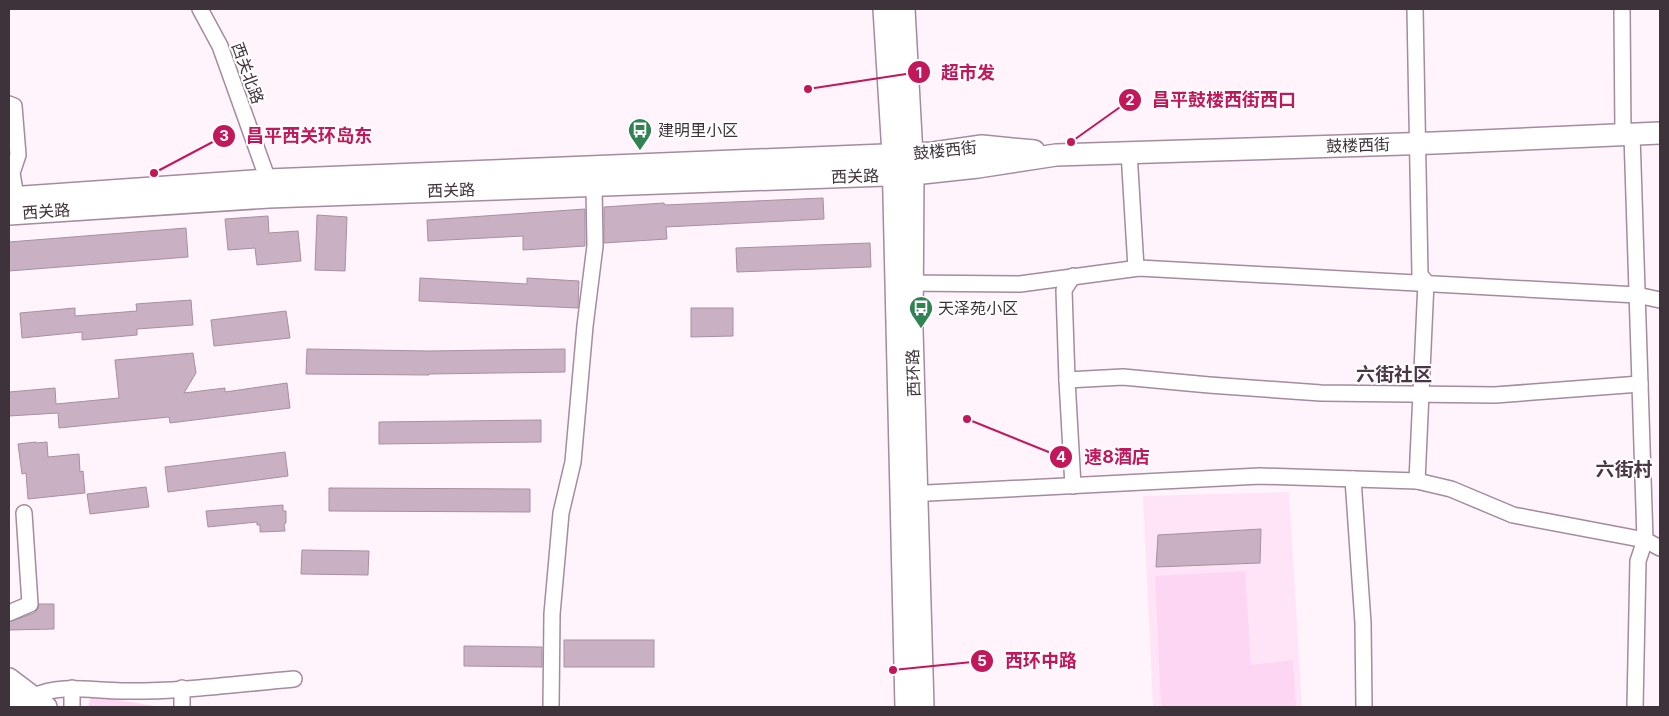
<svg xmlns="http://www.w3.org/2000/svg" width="1669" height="716" font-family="Inter,'Noto Sans SC',sans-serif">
  <rect width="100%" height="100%" fill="#fff4fc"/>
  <!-- built -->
  <path fill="#ffe4f8" d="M1289,492l13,215h-149l-10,-211z"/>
  <!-- green -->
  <g fill="#fdd6f3">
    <path d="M1245,571l6,94 42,-5 3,47h-135l-6,-131z"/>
    <path d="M91,696l71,11h-74z"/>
  </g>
  <!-- building -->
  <g fill="#cab0c3" stroke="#a78fa1">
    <path d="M823,198l1,21 -158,8 1,12 -63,4v-36l60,-4 1,2z"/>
    <path d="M585,209v37l-62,4v-14l-95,5 -1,-21z"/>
    <path d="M317,215l30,2 -2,54 -30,-1z"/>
    <path d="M268,216l1,17 29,-2 3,30 -44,4 -2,-17 -27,2 -3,-31z"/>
    <path d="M186,228l2,29 -179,14v-29z"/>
    <path d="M870,243l1,24 -134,5 -1,-24z"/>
    <path d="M420,278l107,6v-6l52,3 -1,27 -159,-7z"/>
    <path d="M191,300l2,25 -56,4v6l-55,5v-8l-60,6 -2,-25 55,-5v8l62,-5 -1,-7z"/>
    <path d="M691,308h42v28l-42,1z"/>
    <path d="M286,311l4,27 -76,8 -3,-26z"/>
    <path d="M307,349l122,2 136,-2v23l-136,2v1l-123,-1z"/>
    <path d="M193,353l3,20 -12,20 41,-5v4l62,-9 3,25 -120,15 -1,-6 -110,11 -1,-15 -49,3v-24l46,-4 1,16 63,-6 -4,-38z"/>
    <path d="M541,420v22l-162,2v-22z"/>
    <path d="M36,442v1l11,-1 1,15 31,-3 1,18 3,-1 2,22 -57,6 -2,-26 -4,1 -4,-30z"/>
    <path d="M285,452l3,24 -120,16 -3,-25z"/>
    <path d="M146,487l3,20 -59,7 -3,-20z"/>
    <path d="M329,488l201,1v23l-201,-1z"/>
    <path d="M283,505v6h3v12l-2,1 1,7 -25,1v-7h-3v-3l-49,5 -2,-16z"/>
    <path d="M1261,529l-1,34 -104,4 2,-32z"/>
    <path d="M302,550l67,1 -1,24 -67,-1z"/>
    <path d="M39,604h15v25l-45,1v-8l25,-9 4,-4z"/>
    <rect x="564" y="640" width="90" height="27"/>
    <path d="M464,646l78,1v20l-78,-1z"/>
  </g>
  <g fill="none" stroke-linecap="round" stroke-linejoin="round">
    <!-- street casing -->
    <g stroke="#a48b9d" stroke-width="18">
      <g id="street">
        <path d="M200,9l20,37 48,134"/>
        <path d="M1415,9l5,266 6,7 -9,199"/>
        <path d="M1622,9l1,126"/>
        <path d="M9,104l5,2 4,49 -6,18 4,24"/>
        <path d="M1632,135l13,405 -7,21 -3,146"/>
        <path d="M1129,152l7,116"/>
        <path d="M904,283l116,1 119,-16 498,27 23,5"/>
        <path d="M1067,380l56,-3 86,8 112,8 174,2 145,-11"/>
        <path d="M1353,479l10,144 1,84"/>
        <path d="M1073,486l-6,-106 -3,-90 9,-14"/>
        <path d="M908,494l352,-18 157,5 34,8 62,26 132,25 15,8"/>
        <path d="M9,613l21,-9 -6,-91"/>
        <path d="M182,688v19"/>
        <path d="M32,697c29,-14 59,-6 90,-6 57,1 115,-7 172,-12"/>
        <path d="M72,707v-19"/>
        <path d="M551,707l1,-93 9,-101 12,-51 12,-136 10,-80 -1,-60"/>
      </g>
    </g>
    <!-- secondary casing -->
    <g stroke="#a48b9d" stroke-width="24">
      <g id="secondary">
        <path d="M884,9l9,145 13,553"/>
        <path d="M904,9l9,165 -1,156 11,377"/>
        <path d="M9,198l259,-18 665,-27 49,-7 52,5"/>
        <path d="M9,214l260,-17 644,-23 65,-7 78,-12 378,-12 226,-10"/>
        <path d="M9,679l37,28"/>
        <path d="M9,699l10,8"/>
      </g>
    </g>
    <!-- street -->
    <use href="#street" stroke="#fff" stroke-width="15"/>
    <!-- secondary -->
    <use href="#secondary" stroke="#fff" stroke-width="21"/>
  </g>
  <!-- icons -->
  <defs>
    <g id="bus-pin" transform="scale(1.25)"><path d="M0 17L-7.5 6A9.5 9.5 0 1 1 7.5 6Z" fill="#318354" stroke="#fff"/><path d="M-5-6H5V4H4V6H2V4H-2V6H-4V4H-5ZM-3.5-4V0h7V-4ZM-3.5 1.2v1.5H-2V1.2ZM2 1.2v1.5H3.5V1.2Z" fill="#fff"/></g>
  </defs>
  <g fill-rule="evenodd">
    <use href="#bus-pin" x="640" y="130"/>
    <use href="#bus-pin" x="921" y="308"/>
  </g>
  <g text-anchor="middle" stroke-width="4" stroke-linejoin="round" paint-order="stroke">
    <!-- street labels -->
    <g font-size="16" fill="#3e333b" stroke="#fff">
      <text transform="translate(248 73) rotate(70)" y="6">西关北路</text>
      <text transform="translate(1358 145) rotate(-2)" y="6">鼓楼西街</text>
      <text transform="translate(945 150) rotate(-6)" y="6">鼓楼西街</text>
      <text transform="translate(855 176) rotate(-2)" y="6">西关路</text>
      <text transform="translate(451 190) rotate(-2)" y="6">西关路</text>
      <text transform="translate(46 211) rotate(-4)" y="6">西关路</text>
      <text transform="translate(913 373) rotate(-92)" y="6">西环路</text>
    </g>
    <!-- poi labels -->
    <g font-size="16" fill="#3e333b" stroke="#fff" text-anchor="start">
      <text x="658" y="136">建明里小区</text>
      <text x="938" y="314">天泽苑小区</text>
    </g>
    <!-- quarter labels -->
    <g font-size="19" font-weight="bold" fill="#4b3646" stroke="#fff">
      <text x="1394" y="381">六街社区</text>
      <text x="1624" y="476">六街村</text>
    </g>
  </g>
  <!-- callouts -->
  <path fill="none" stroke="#c2185b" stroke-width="2" d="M808 89L919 72M1071 142L1130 100M154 173L224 136M967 419L1061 457M893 670L982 661"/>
  <g fill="#c2185b" stroke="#fff" stroke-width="2">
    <circle cx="808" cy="89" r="5"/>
    <circle cx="1071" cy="142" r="5"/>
    <circle cx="154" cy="173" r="5"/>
    <circle cx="967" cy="419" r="5"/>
    <circle cx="893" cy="670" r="5"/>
    <circle cx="919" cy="72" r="12"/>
    <circle cx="1130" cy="100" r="12"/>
    <circle cx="224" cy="136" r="12"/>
    <circle cx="1061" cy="457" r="12"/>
    <circle cx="982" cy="661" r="12"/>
  </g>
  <g font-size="15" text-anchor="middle" font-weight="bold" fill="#fff">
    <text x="919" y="78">1</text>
    <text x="1130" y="105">2</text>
    <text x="224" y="141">3</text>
    <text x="1061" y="462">4</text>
    <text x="982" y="666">5</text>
  </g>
  <g font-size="18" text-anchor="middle" font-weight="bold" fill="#c2185b" stroke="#fff" stroke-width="4" stroke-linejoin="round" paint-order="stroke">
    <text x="968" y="79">超市发</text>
    <text x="1224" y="106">昌平鼓楼西街西口</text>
    <text x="309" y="142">昌平西关环岛东</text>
    <text x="1117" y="463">速8酒店</text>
    <text x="1041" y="667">西环中路</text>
  </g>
  <!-- border -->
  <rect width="1669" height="716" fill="none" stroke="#3e333b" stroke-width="20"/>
</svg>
